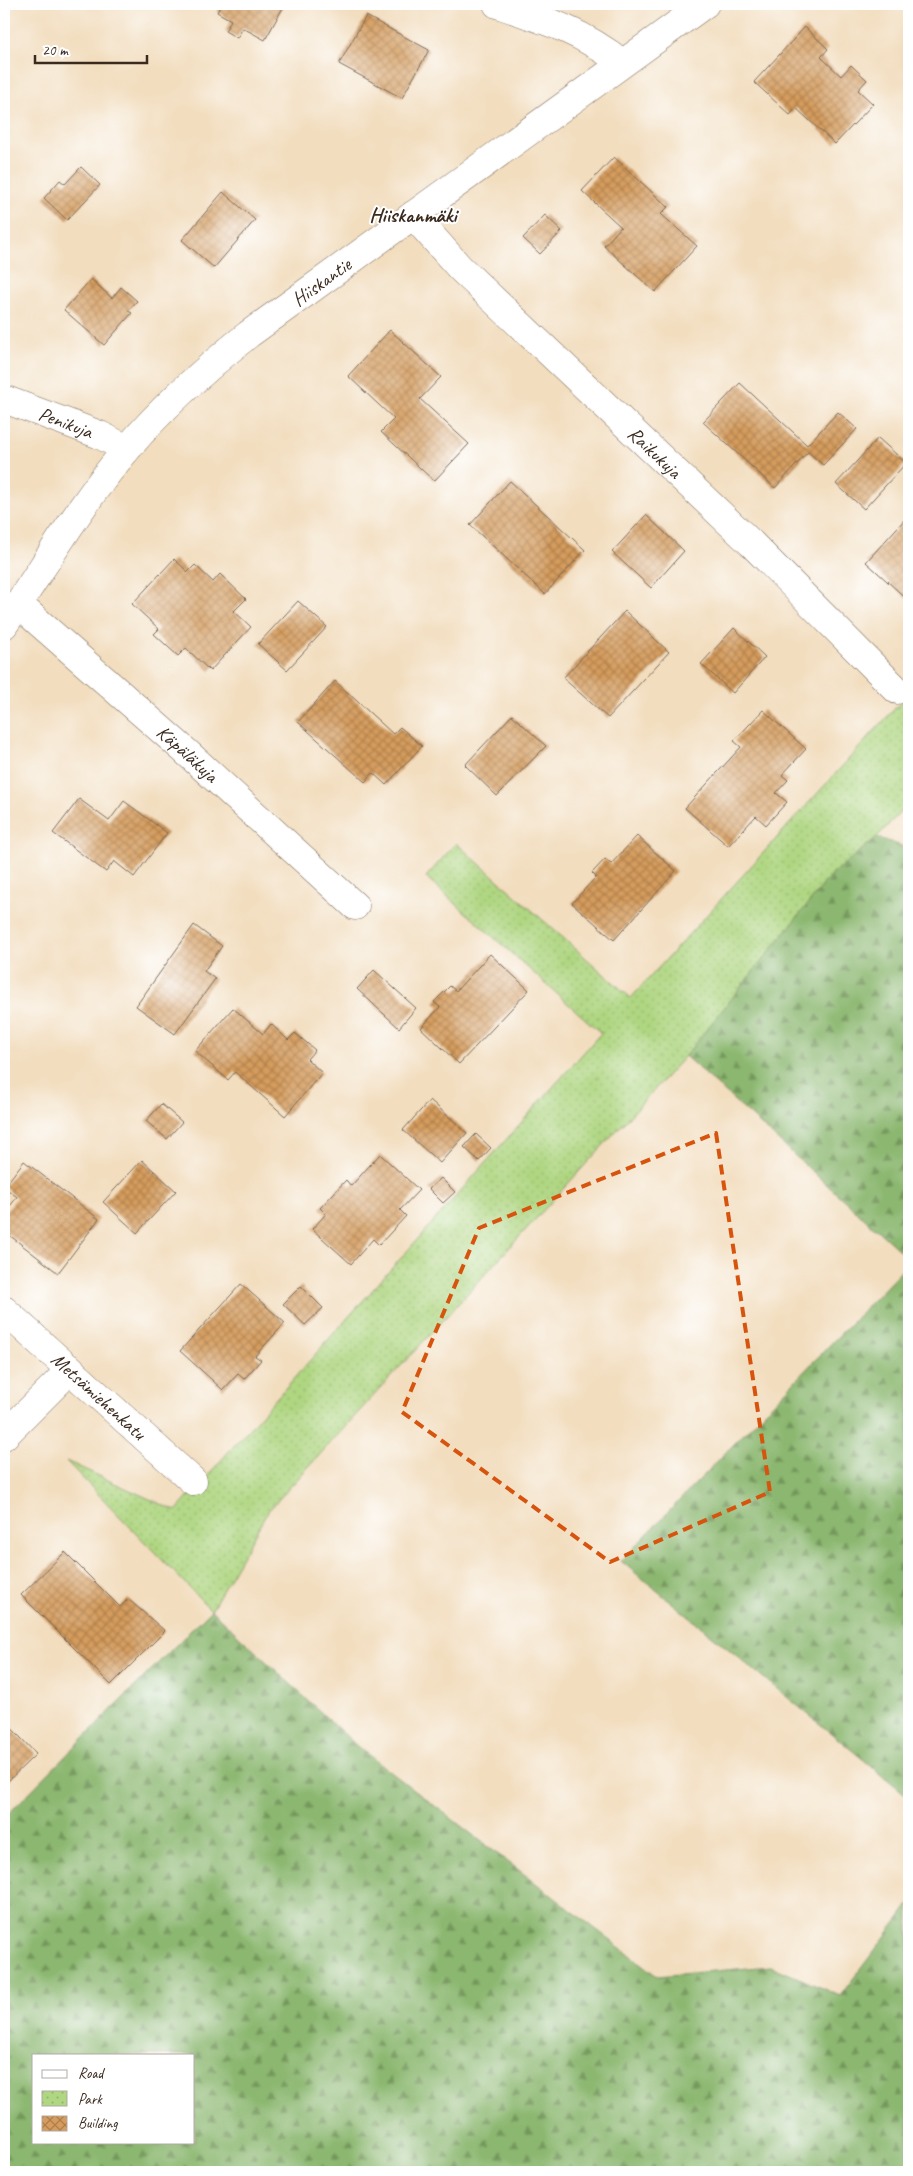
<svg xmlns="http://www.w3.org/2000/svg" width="913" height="2176" font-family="Caveat,sans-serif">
  <defs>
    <pattern id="forest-firs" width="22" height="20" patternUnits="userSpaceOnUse" patternTransform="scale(1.25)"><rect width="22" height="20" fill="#8bb76f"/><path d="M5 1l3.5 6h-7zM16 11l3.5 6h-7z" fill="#73955b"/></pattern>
    <pattern id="park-dots" width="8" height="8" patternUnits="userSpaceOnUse" patternTransform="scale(1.25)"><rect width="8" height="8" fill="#afd681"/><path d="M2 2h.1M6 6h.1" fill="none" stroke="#97b86f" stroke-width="1.8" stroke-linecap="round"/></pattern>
    <pattern id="building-cross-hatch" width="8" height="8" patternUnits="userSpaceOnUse" patternTransform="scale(1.25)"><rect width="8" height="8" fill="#d59c5d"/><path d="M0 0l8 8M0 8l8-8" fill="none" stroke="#ae7f4c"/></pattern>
  </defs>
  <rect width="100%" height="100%" fill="#fff"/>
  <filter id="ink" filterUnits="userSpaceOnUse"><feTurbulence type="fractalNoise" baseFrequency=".02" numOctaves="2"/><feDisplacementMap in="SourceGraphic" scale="10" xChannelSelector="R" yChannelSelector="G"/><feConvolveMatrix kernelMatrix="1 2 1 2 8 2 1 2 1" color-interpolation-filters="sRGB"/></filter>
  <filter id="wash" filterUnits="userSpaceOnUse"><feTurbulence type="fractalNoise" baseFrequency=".0096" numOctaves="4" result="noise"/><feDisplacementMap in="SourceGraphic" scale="20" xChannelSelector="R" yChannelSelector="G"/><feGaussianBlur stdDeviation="1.12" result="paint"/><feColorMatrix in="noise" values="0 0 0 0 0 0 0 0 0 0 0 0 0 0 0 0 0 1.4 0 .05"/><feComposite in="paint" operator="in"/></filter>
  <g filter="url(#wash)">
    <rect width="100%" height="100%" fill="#f2ddbe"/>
    <!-- forest -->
    <g fill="url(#forest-firs)" stroke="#637046" fill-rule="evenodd">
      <path d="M877,837l32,12v410l-224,-203 147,-182z"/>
      <path d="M909,1263v534l-288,-236z"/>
      <path d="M211,1610l147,137 299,229 114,-10 69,30 69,-91v267h-905v-354zM34,2055h160v87h-160z"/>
    </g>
    <!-- park -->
    <path fill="url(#park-dots)" stroke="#758050" d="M909,693v110l-32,34 -45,37 -147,182 -417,455 -57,99 -145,-149 110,50 425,-478 -175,-156 30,-34 175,155z"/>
    <g id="blocks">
      <!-- building -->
      <g fill="url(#building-cross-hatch)">
        <path d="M222,4h63l-20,36 -22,-12 -6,10 -12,-7 6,-11 -14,-8z"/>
        <path d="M366,16l63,34 -27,48 -63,-34z"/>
        <path d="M805,27l23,22 -7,8 20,19 10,-11 16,15 -9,10 15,14 -38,40 -39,-36 -6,7 -36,-33z"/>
        <path d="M614,157l54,50 -7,7 36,32 -42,46 -51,-46 17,-19 -39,-36z"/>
        <path d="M81,167l19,18 -33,35 -23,-22 16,-18 5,4z"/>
        <path d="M223,192l32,28 -41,48 -32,-28z"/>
        <path d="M545,215l17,16 -22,23 -17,-16z"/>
        <path d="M91,279l21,19 9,-11 16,14 -9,10 4,2 -28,32 -40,-35z"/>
        <path d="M390,330l51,47 -21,22 49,45 -35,37 -53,-49 13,-13 -46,-43z"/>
        <path d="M740,383l67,62 31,-33 19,17 -34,36 -15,-13 -33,36 -72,-66z"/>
        <path d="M878,438l28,25 -42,46 -28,-25z"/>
        <path d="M510,481l75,69 -40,44 -75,-69z"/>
        <path d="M646,515l38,36 -33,37 -39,-36z"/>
        <path d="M906,518l3,4v79l-43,-39z"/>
        <path d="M174,559l14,13 7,-7 18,17 7,-8 26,25 -12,12 17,16 -41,44 -24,-23 -8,8 -24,-22 5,-5 -27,-25z"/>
        <path d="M298,601l29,26 -40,43 -29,-26z"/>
        <path d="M625,611l44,41 -61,66 -45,-40z"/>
        <path d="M734,628l31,29 -32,36 -32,-29z"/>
        <path d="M335,681l58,53 7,-7 22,19 -36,39 -13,-12 -8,9 -67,-60z"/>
        <path d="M763,710l43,39 -24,26 6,5 -12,13 11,9 -21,23 -10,-9 -28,30 -43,-38 56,-61 -7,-6z"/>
        <path d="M512,715l34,31 -49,50 -32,-31z"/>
        <path d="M79,799l30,22 15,-20 43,32 -33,44 -20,-16 -8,11 -53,-39z"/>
        <path d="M637,836l39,35 -62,69 -42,-37 24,-26 -4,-4 13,-14 6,5z"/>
        <path d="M194,925l28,21 -18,25 11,8 -40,55 -39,-28z"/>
        <path d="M490,954l39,36 -70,74 -38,-36 19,-21 -6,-5 16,-16 6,5z"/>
        <path d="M374,970l42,38 -17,20 -42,-39z"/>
        <path d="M233,1008l30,26 8,-10 17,16 7,-7 20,17 -8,9 15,14 -37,43 -50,-44 -7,8 -33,-29z"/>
        <path d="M430,1100l37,33 -27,30 -37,-33z"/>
        <path d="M161,1104l21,18 -15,17 -21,-18z"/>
        <path d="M476,1134l15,14 -12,13 -15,-14z"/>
        <path d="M380,1154l39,36 -19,20 6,6 -27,29 -6,-6 -22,25 -39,-35 14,-15 -6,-6 26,-28 5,6z"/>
        <path d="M142,1160l34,31 -39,42 -34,-31z"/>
        <path d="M24,1161l75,58 -41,54 -54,-42v-17l13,-17 -13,-10z"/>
        <path d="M441,1178l14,14 -12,11 -14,-14z"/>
        <path d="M241,1284l44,39 -30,33 6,4 -17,19 -6,-5 -15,16 -43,-39z"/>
        <path d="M301,1286l22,22 -18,17 -22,-21z"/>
        <path d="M65,1552l55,55 8,-8 37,32 -54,54 -90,-90z"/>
        <path d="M4,1720l32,34 -32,31z"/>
      </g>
    </g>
  </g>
  <g filter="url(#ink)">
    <use href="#blocks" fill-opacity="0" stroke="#7b6956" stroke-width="1"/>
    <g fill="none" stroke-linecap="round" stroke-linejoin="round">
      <!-- minor casing -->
      <g stroke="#7b6956" stroke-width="29">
        <g id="minor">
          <path d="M497,4c48,16 84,27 125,59"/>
          <path id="s1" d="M413,215l47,53 291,275 146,147"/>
          <path id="s2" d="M4,399l96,36 27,14"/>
          <path id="s3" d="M18,604l165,145 172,157"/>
          <path id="s4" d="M4,625c40,-58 78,-124 124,-177 36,-43 77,-79 121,-114l456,-330"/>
          <path id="s5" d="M4,1310l189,171"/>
          <path d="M4,1436l67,-67"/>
        </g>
      </g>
      <!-- minor -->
      <use href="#minor" stroke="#fff" stroke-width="28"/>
    </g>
  </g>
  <!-- marked area -->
  <path fill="none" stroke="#d7540e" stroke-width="4" stroke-dasharray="10 6" stroke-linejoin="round" d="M716,1133l54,359 -160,70 -208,-150 77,-184z"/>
  <g text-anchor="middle" stroke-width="4" stroke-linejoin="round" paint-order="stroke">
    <!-- street labels -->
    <g font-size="20" fill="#3b2a1e" stroke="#fff">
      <text dy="7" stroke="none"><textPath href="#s4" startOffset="472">Hiiskantie</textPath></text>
      <text dy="7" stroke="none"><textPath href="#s2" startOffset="66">Penikuja</textPath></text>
      <text dy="7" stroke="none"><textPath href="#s1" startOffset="339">Raikukuja</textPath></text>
      <text dy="7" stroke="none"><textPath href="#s3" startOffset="226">Käpäläkuja</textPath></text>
      <text dy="7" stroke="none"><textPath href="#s5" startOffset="128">Metsämiehenkatu</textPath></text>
    </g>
    <!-- neighbourhood labels -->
    <g font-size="21" font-weight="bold" fill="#3b2a1e" stroke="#fff">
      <text x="413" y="222">Hiiskanmäki</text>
    </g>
  </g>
  <!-- margin -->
  <rect width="913" height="2176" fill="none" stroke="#fff" stroke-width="20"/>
  <!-- legend -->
  <rect x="32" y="2054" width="162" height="90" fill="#ffffff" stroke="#b1aaa5"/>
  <rect x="42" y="2070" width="25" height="8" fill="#ffffff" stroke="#b1aaa5"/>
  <text x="78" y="2078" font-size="15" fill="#3b2a1e">Road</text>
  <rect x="42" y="2091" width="25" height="15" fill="url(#park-dots)" stroke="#b1aaa5"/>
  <text x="78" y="2104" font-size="15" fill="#3b2a1e">Park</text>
  <rect x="42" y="2116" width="25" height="15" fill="url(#building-cross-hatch)" stroke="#b1aaa5"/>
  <text x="78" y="2128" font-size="15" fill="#3b2a1e">Building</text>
  <!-- scale -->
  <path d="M35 55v8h112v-8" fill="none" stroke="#3b2a1e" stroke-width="2.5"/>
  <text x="42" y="55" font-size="15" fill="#3b2a1e" stroke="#ffffff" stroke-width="4" paint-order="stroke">20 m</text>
</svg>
